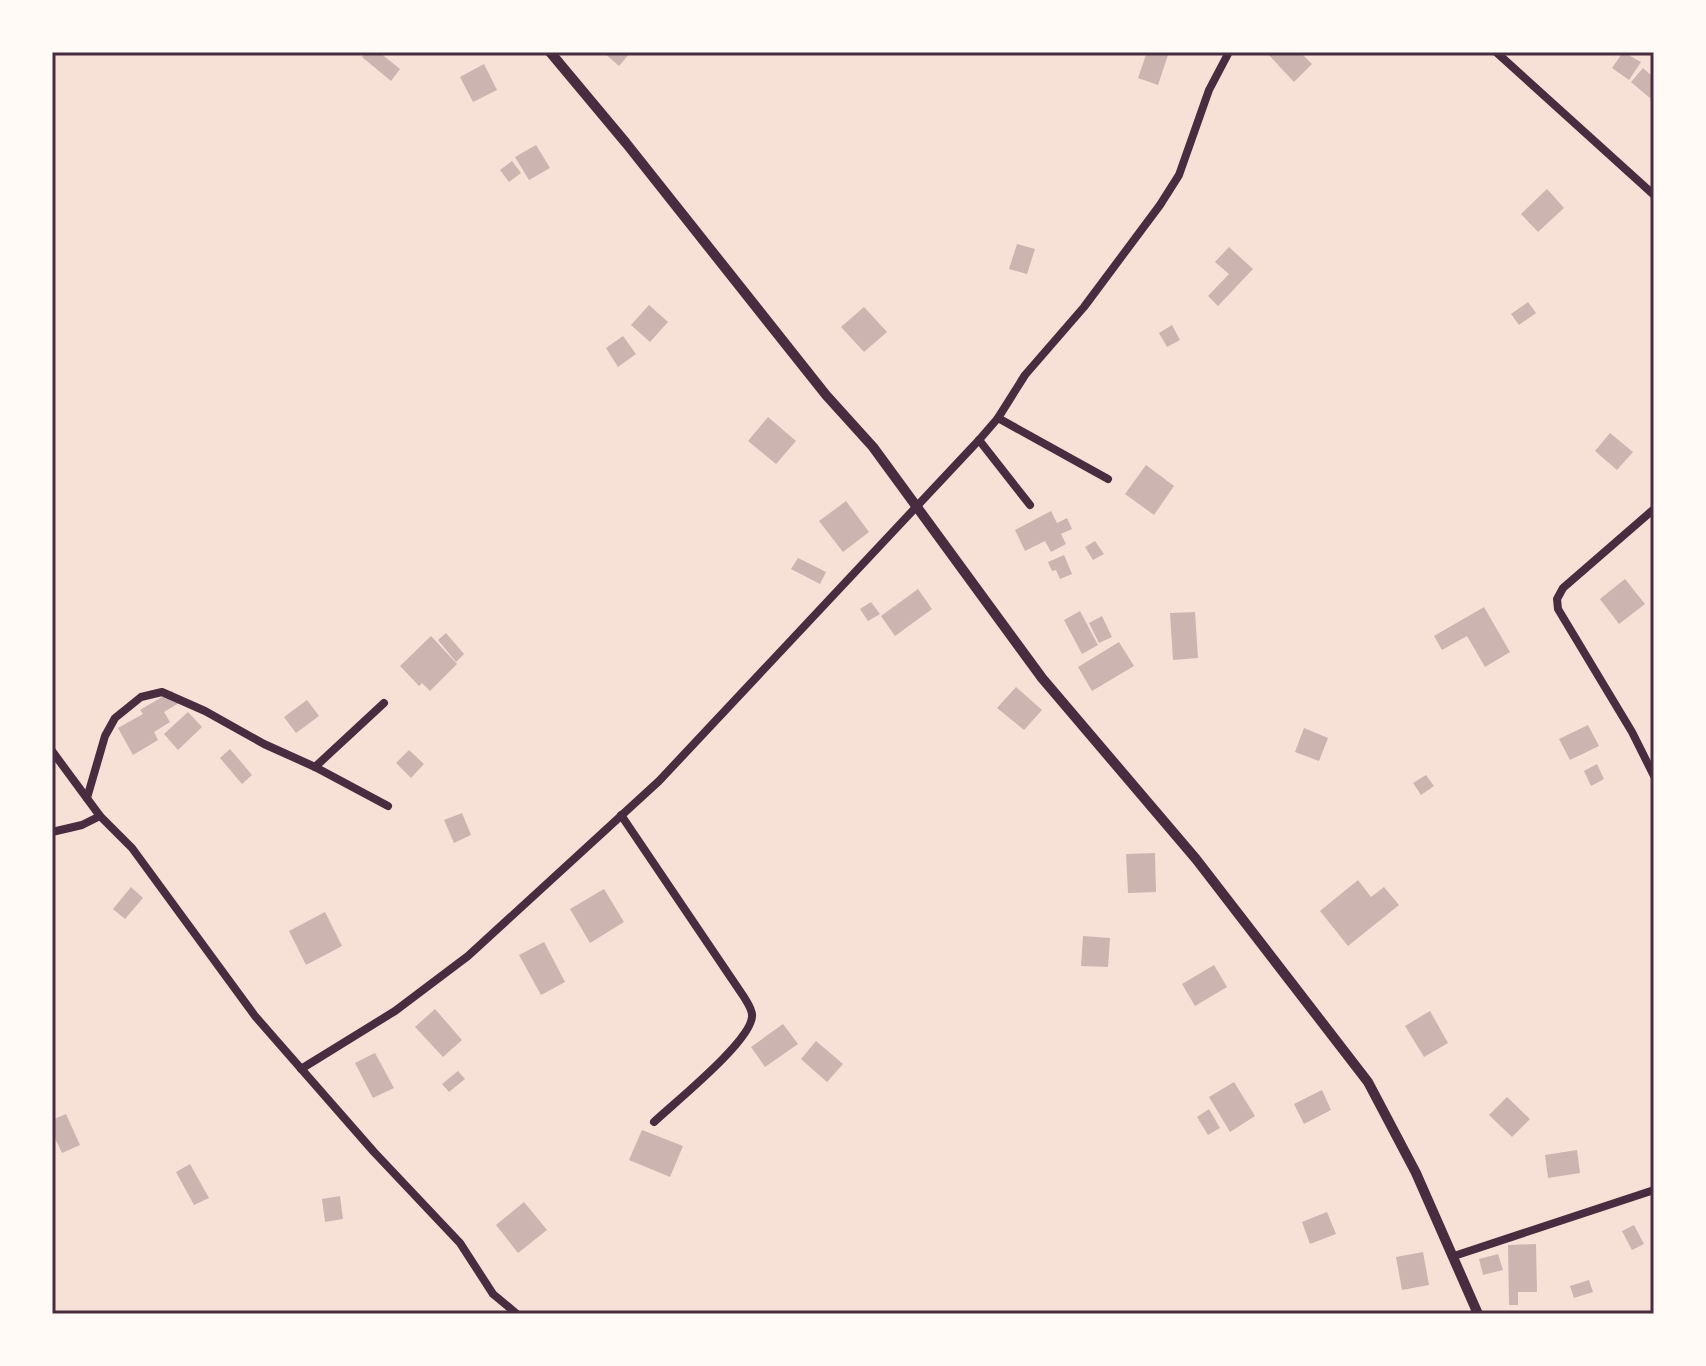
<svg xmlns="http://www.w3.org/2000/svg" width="1706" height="1366" font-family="'Exo 2',sans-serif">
  <rect width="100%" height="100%" fill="#f7e1d7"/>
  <!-- building -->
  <g fill="#ccb4b1">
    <path d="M366,52h13l21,17 -9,12 -29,-24z"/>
    <path d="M603,52h28l-12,14z"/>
    <path d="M1147,52h22l-11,33 -20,-7z"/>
    <path d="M1266,52h34l12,12 -18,18z"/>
    <path d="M1623,52l18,10 -12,18 -17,-12z"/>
    <path d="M484,64l13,26 -24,12 -13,-25z"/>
    <path d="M1643,68l11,10v17l-3,4 -20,-17z"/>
    <path d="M536,145l14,23 -21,12 -14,-23z"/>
    <path d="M512,161l9,12 -12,9 -9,-12z"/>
    <path d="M1547,189l17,19 -26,24 -17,-18z"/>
    <path d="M1017,244l18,5 -8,25 -18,-5z"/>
    <path d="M1229,247l24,22 -35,37 -10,-10 21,-22 -14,-12z"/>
    <path d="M1528,302l8,11 -17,12 -8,-11z"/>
    <path d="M649,305l19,17 -18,20 -19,-17z"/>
    <path d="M864,307l23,25 -23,20 -23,-25z"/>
    <path d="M1172,325l8,15 -13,7 -8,-14z"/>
    <path d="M623,336l13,18 -18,13 -12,-19z"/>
    <path d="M768,417l28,24 -20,23 -28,-23z"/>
    <path d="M1610,433l23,19 -16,18 -22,-19z"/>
    <path d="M1146,465l28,21 -20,29 -29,-21z"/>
    <path d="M846,501l23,31 -26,20 -24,-31z"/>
    <path d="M1051,511l6,12 10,-5 5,11 -11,5 5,10 -15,8 -6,-11 -20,10 -10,-21z"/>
    <path d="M1095,541l9,13 -11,6 -8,-13z"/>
    <path d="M1064,555l8,19 -12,5 -4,-9 -4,1 -4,-9z"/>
    <path d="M798,558l28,14 -6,12 -29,-15z"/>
    <path d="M1625,579l20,25 -26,20 -19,-25z"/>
    <path d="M918,589l14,20 -37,27 -14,-20z"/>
    <path d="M871,602l9,12 -12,7 -8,-12z"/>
    <path d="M1484,607l26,45 -25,15 -18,-31 -25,14 -8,-14z"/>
    <path d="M1080,611l18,34 -16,9 -18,-34z"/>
    <path d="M1195,612l3,46 -25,2 -3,-47z"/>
    <path d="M1102,616l10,21 -13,6 -10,-20z"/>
    <path d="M446,633l18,21 -8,8 -18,-22z"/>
    <path d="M431,636l26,28 -27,27 -8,-8 -3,3 -19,-20z"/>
    <path d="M1119,642l15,24 -42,25 -14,-24z"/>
    <path d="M1016,687l26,23 -18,20 -27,-22z"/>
    <path d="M172,691l7,12 -15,9 6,10 -16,10 4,8 -25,15 -15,-27 25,-14 -3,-4z"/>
    <path d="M307,700l12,16 -23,17 -12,-16z"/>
    <path d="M188,712l14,15 -24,23 -14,-16z"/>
    <path d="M1588,725l11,21 -29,14 -11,-21z"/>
    <path d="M1304,728l24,10 -9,23 -24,-9z"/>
    <path d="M230,749l22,26 -10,9 -22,-26z"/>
    <path d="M409,750l15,14 -13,14 -15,-15z"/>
    <path d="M1597,764l7,15 -13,7 -7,-15z"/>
    <path d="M1426,775l8,11 -13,9 -8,-12z"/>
    <path d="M462,813l9,22 -17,8 -10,-23z"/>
    <path d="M1155,853l1,39 -28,1 -2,-39z"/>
    <path d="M1358,880l13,17 13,-10 15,18 -51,41 -28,-35z"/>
    <path d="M131,887l12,11 -18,21 -12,-10z"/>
    <path d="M604,889l20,33 -34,21 -20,-34z"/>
    <path d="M325,912l17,34 -36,19 -17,-34z"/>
    <path d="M1083,936l27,2 -2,29 -27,-1z"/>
    <path d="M544,942l21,40 -24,13 -22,-40z"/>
    <path d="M1214,965l13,22 -32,19 -13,-22z"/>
    <path d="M435,1009l27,31 -19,17 -28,-30z"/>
    <path d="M1430,1011l18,32 -24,14 -19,-31z"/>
    <path d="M783,1024l15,20 -33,23 -14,-20z"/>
    <path d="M816,1041l27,23 -16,18 -26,-23z"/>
    <path d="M375,1053l19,35 -21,10 -18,-35z"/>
    <path d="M458,1071l7,8 -16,13 -7,-8z"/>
    <path d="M1234,1082l21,34 -25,16 -21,-35z"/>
    <path d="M1322,1090l9,20 -27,14 -10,-20z"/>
    <path d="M1507,1097l23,22 -18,18 -23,-22z"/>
    <path d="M1209,1109l11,19 -12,7 -11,-18z"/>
    <path d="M66,1114l14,31 -18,8 -10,-21v-12z"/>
    <path d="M642,1130l41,16 -13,31 -41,-17z"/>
    <path d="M1577,1150l3,23 -32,5 -3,-23z"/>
    <path d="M190,1164l19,34 -15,7 -18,-33z"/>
    <path d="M340,1196l3,23 -18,3 -3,-23z"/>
    <path d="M524,1202l23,28 -29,23 -22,-28z"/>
    <path d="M1327,1212l9,22 -26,10 -8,-22z"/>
    <path d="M1634,1225l10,19 -12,6 -10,-19z"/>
    <path d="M1536,1244l1,48h-19v13h-9l-1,-60z"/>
    <path d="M1423,1252l6,33 -27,5 -6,-33z"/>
    <path d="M1498,1254l5,16 -20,5 -4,-16z"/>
    <path d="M1589,1280l4,12 -19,6 -4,-12z"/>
  </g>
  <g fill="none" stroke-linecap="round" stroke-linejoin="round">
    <!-- minor -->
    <g stroke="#4a2c40" stroke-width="8">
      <path d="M1496,52l158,143"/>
      <path d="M998,418l110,61"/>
      <path d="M979,440l51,65"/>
      <path d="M1654,509l-91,79 -6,11 1,10 74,123 22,44"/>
      <path d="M52,751l48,65 32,32 123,168 119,136 86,91 33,51 24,20"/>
      <path d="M315,767l69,-64"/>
      <path d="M87,798l18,-62 10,-18 26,-21 21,-5 43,19 59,33 51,23 73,39"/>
      <path d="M621,815l123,182c3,5 8,12 8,18 2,24 -78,88 -98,107"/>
      <path d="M52,832l30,-7 18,-9"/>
      <path d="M301,1069l94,-58 73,-55 191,-175 320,-341 19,-22 27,-43 59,-68 76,-102 19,-30 30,-85 20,-38"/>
      <path d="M1454,1256l200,-66"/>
    </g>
    <!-- tertiary -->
    <path stroke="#4a2c40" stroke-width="10" d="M550,52l76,91 200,252 47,52 169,231 154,181 172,223 48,91 62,141"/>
  </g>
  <!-- border -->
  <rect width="1706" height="1366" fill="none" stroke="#fffaf5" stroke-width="108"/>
  <rect x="54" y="54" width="1598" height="1258" fill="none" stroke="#4a2c40" stroke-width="3"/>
</svg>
